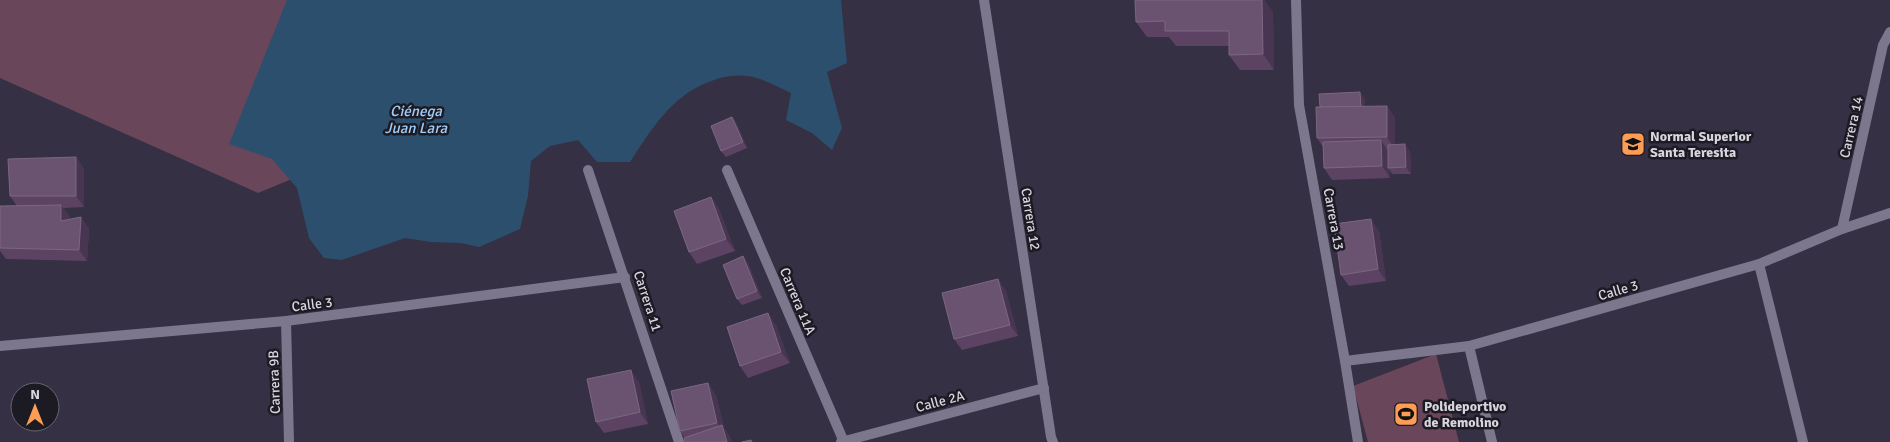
<svg xmlns="http://www.w3.org/2000/svg" width="1890" height="442" font-family="Signika,sans-serif">
  <rect width="100%" height="100%" fill="#353043"/>
  <!-- green -->
  <g fill="#6a465b">
    <path d="M0,0h724l-466,193 -258,-115z"/>
    <path d="M1436,354l23,88h-91l-15,-56z"/>
  </g>
  <!-- water -->
  <path fill="#2c4f6e" d="M287,0h554l6,63 -20,9 15,56 -10,22 -20,-17 -26,-13 5,-27c-13,-6 -29,-15 -43,-17 -15,-2 -28,1 -42,7 -36,15 -55,47 -76,79h-33l-19,-22 -28,6 -19,15 -3,35 -8,33 -41,18 -18,-4 -30,-1 -26,-4 -63,22 -18,-2 -15,-20 -12,-50 -25,-29 -43,-15z"/>
  <g fill="none" stroke-linecap="round" stroke-linejoin="round">
    <!-- minor -->
    <g stroke="#7c778c" stroke-width="10">
      <path d="M984,0l67,437 2,5"/>
      <path d="M1296,0l3,105 46,256 13,81"/>
      <path d="M588,170l91,272"/>
      <path d="M727,170l117,272"/>
      <path d="M1842,229l41,-184 7,-13"/>
      <path d="M1759,264l44,178"/>
      <path d="M286,321l3,121"/>
      <path d="M0,346l286,-25 339,-44"/>
      <path d="M1469,346l23,96"/>
      <path d="M1345,361l124,-15 290,-82 83,-35 48,-16"/>
      <path d="M841,442l203,-54"/>
    </g>
  </g>
  <!-- wall -->
  <g fill="#5d4363">
    <path d="M1135,0h129l9,12 1,58h-34l-11,-15v-9h-53l-7,-9h-22l-11,-15z"/>
    <path d="M1365,99v8l22,-1 8,12v27l15,6 1,23h-19l-2,-4v8l-58,2 -8,-12 -1,-21 -6,-9 3,-31z"/>
    <path d="M732,117l5,7 10,24 -21,9 -5,-6z"/>
    <path d="M76,157l8,12v38l-21,1 7,9v2l11,-2 8,12 -2,32 -81,-2 -6,-8v-45h17l-7,-10z"/>
    <path d="M711,197l8,12 16,42 -38,13 -8,-12z"/>
    <path d="M1379,231l7,50 -37,5 -8,-11z"/>
    <path d="M748,263l14,35 -20,7 -5,-6z"/>
    <path d="M998,279l8,12 12,45 -56,14 -8,-11z"/>
    <path d="M776,325l14,38 -42,15 -8,-12z"/>
    <path d="M639,382l9,42 -44,9 -8,-11z"/>
    <path d="M716,395l8,33 6,9 2,5h-47l-1,-5 -4,-6z"/>
  </g>
  <!-- shaded-wall -->
  <g fill="#483551">
    <path d="M1262,0h2l9,12 1,58 -11,-16z"/>
    <path d="M1360,92l5,7v18l-4,-7z"/>
    <path d="M1387,106l8,12v31l-8,-12z"/>
    <path d="M732,117l5,7 10,24 -4,-6z"/>
    <path d="M1381,140l8,12 -1,16 2,2v8l-8,-12z"/>
    <path d="M1405,144l5,7 1,23 -5,-7z"/>
    <path d="M76,157l8,12v38l-8,-11z"/>
    <path d="M711,197l8,12 16,42 -9,-12z"/>
    <path d="M61,205l9,12v15l-9,-11z"/>
    <path d="M81,217l8,12 -2,32 -8,-11z"/>
    <path d="M1371,219l8,12 7,50 -8,-12z"/>
    <path d="M743,256l5,7 14,35 -5,-7z"/>
    <path d="M998,279l8,12 12,45 -8,-11z"/>
    <path d="M768,313l8,12 14,38 -9,-11z"/>
    <path d="M631,370l8,12 9,42 -8,-12z"/>
    <path d="M708,383l8,12 8,33 6,9 2,5h-5l-3,-9 -7,-10z"/>
  </g>
  <!-- building -->
  <g fill="#6a5371" stroke="#7c6782">
    <path d="M1135,0h127l1,54 -34,1v-24h-64v-10l-29,1z"/>
    <path d="M1360,92l1,15h-41l-1,-13z"/>
    <path d="M1387,106v31l-70,1 -1,-31z"/>
    <path d="M732,117l11,25 -22,9 -10,-25z"/>
    <path d="M1381,140l1,26 -58,2 -1,-26z"/>
    <path d="M1405,144l1,23 -18,1v-23z"/>
    <path d="M76,157v39h-66l-2,-37z"/>
    <path d="M711,197l15,42 -37,13 -15,-41z"/>
    <path d="M61,205v16l20,-4 -2,33 -79,-2v-42z"/>
    <path d="M1371,219l7,50 -37,6 -7,-51z"/>
    <path d="M743,256l14,35 -20,8 -14,-34z"/>
    <path d="M998,279l12,46 -56,14 -12,-46z"/>
    <path d="M768,313l13,39 -41,14 -13,-39z"/>
    <path d="M631,370l9,42 -44,10 -9,-43z"/>
    <path d="M708,383l9,40 -37,8 -9,-40z"/>
    <path d="M722,425l5,17h-42l-1,-4z"/>
    <path d="M751,440l1,2h-10z"/>
  </g>
  <!-- icons -->
  <defs>
    <g id="university-square" transform="scale(1.25)"><rect x="-9" y="-9" width="18" height="18" rx="4" fill="#fd9d55" stroke="#1c1a22"/><path d="M0-5L7-2L0 1L-7-2ZM-4 1L0 2.5L4 1V4Q0 6-4 4Z" fill="#111"/></g>
    <g id="stadium-square" transform="scale(1.25)"><rect x="-9" y="-9" width="18" height="18" rx="4" fill="#fd9d55" stroke="#1c1a22"/><path d="M0-5a6.5 5 0 1 0 0 10a6.5 5 0 1 0 0-10ZM-3.5-1.8h7v3.6h-7Z" fill="#111"/></g>
  </defs>
  <g fill-rule="evenodd">
    <use href="#university-square" x="1633" y="144"/>
    <use href="#stadium-square" x="1406" y="414"/>
  </g>
  <g text-anchor="middle" stroke-width="5" stroke-linejoin="round" paint-order="stroke">
    <!-- street labels -->
    <g font-size="14" fill="#d8d5e1" stroke="#1c1a22">
      <text transform="translate(1851 127) rotate(-77)" y="5">Carrera 14</text>
      <text transform="translate(1031 219) rotate(81)" y="5">Carrera 12</text>
      <text transform="translate(1334 219) rotate(80)" y="5">Carrera 13</text>
      <text transform="translate(1618 290) rotate(-16)" y="5">Calle 3</text>
      <text transform="translate(648 301) rotate(72)" y="5">Carrera 11</text>
      <text transform="translate(798 301) rotate(67)" y="5">Carrera 11A</text>
      <text transform="translate(312 304) rotate(-7)" y="5">Calle 3</text>
      <text transform="translate(274 382) rotate(-92)" y="5">Carrera 9B</text>
      <text transform="translate(940 401) rotate(-15)" y="5">Calle 2A</text>
    </g>
    <!-- poi labels -->
    <g font-size="14" font-weight="bold" fill="#d8d5e1" stroke="#1c1a22" text-anchor="start">
      <text x="1650" y="141">Normal Superior<tspan x="1650" dy="16">Santa Teresita</tspan></text>
      <text x="1424" y="411">Polideportivo<tspan x="1424" dy="16">de Remolino</tspan></text>
    </g>
    <!-- water labels -->
    <g font-size="15" font-style="italic" fill="#a0cdf9" stroke="#1c1a22">
      <text x="416" y="116">Ciénega<tspan x="416" dy="17">Juan Lara</tspan></text>
    </g>
  </g>
  <!-- north arrow -->
  <g transform="translate(35 407)"><circle r="24" fill="#1c1a22" stroke="#67656e"/>
  <path d="M0-4L9 19L0 12L-9 19Z" fill="#fd9d55"/>
  <text y="-8" font-size="14" font-weight="bold" text-anchor="middle" fill="#d8d5e1">N</text>
  </g>
</svg>
